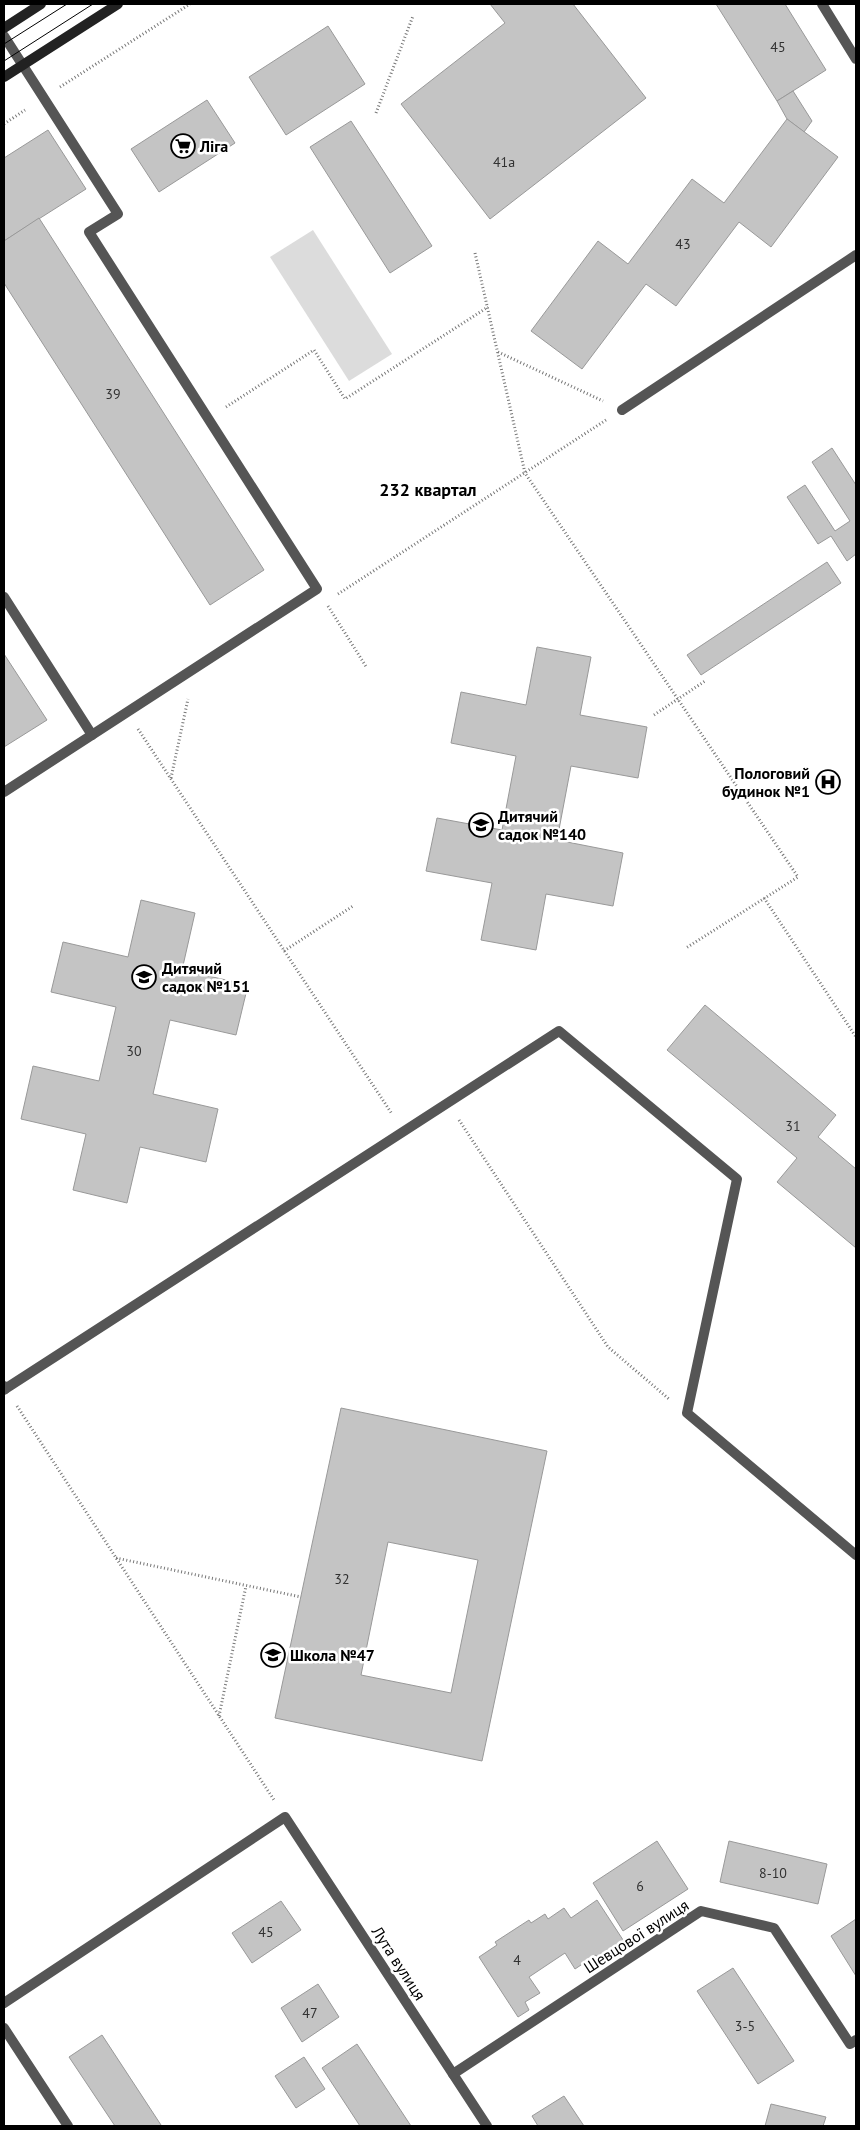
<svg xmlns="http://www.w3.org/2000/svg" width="860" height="2130" font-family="'PT Sans',sans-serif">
  <rect width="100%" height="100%" fill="#fff"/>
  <!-- green -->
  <path fill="#dcdcdc" d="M313,230l79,124 -43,27 -79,-124z"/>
  <!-- building -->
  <g fill="#c4c4c4" stroke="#999" fill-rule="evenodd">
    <path d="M490,4h83l73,94 -156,121 -89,-115 104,-81z"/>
    <path d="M716,4h69l41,66 -49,31z"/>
    <path d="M328,26l37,58 -79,51 -37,-58z"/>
    <path d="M793,91l19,30 -8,11 -17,-13 -10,-18z"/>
    <path d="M207,100l28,43 -76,49 -28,-43z"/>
    <path d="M787,119l51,38 -67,90 -32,-25 -63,84 -30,-22 -64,85 -51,-38 67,-90 30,23 64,-85 32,24z"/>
    <path d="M351,121l81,125 -42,27 -80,-126z"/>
    <path d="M48,130l38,59 -82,52v-83z"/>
    <path d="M39,218l225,352 -54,35 -206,-322v-42z"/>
    <path d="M832,448l24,37v69l-9,7 -16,-25 -13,8 -31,-47 18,-12 30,46 15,-10 -38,-59z"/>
    <path d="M827,562l14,21 -140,92 -14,-20z"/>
    <path d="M537,647l54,10 -11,58 67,12 -9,51 -67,-12 -14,74 66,13 -10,53 -67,-12 -10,56 -55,-10 11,-57 -66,-12 11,-53 65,12 14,-74 -65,-13 10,-51 65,13z"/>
    <path d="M4,654l43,66 -43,27z"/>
    <path d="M141,900l54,13 -13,57 66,15 -12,50 -66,-15 -17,74 65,15 -12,53 -66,-15 -13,56 -54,-13 13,-56 -65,-15 12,-53 66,15 17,-74 -65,-15 12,-50 65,15z"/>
    <path d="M705,1005l131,110 -18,22 38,32v79l-79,-66 20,-24 -130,-108z"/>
    <path d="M341,1408l206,43 -65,310 -207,-43zM388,1542l90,18 -27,133 -90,-18z"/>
    <path d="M657,1841l31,48 -65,42 -30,-48z"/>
    <path d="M729,1841l98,23 -9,40 -98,-22z"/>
    <path d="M597,1900l30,46 -26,17 -5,-8 -21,14 -10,-16 -36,24 11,16 -15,9 4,8 -11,7 -39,-60 18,-12 -2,-3 34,-22 2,3 14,-9 3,5 16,-11 7,10z"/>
    <path d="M281,1901l20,29 -49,33 -20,-30z"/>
    <path d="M856,1919v57l-25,-40z"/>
    <path d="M733,1968l61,93 -36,23 -61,-93z"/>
    <path d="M318,1984l21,33 -37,25 -21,-34z"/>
    <path d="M102,2035l59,90 -2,1h-44l-46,-69z"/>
    <path d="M357,2044l54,82h-51l-38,-58z"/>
    <path d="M304,2057l21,32 -29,19 -21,-32z"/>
    <path d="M564,2096l20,30h-46l-6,-10z"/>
    <path d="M771,2104l55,13 -3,9h-58z"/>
  </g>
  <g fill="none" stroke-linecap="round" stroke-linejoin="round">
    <!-- path -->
    <g stroke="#777" stroke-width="3" stroke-dasharray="1 2.5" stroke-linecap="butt">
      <path d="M60,87l130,-83"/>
      <path d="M376,113l37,-97"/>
      <path d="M4,124l21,-14"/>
      <path d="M475,253l50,220 273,404 -112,71"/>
      <path d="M498,352l105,49"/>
      <path d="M226,407l88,-57 31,49 143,-92"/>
      <path d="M338,594l268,-174"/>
      <path d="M328,606l39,62"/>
      <path d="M654,715l51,-34"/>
      <path d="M138,729l254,385"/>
      <path d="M171,778l17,-79"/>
      <path d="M764,898l92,139"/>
      <path d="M284,951l69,-45"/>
      <path d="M459,1120l149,227 61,52"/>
      <path d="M17,1406l257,394"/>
      <path d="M116,1558l185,39"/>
      <path d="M219,1716l27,-130"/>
    </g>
    <!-- service -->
    <g stroke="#555" stroke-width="10">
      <path d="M822,4l34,55"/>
      <path d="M4,36l114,178 -29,18 228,357 -313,203"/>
      <path d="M622,410l234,-155"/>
      <path d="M4,597l88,138"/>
      <path d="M5,1389l554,-358 178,148 -50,234 169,142"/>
    </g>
    <!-- minor -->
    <g stroke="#555" stroke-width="10">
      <path d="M4,1386l1,3 -1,1"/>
      <path d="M4,2003l281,-186 202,309"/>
      <path d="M4,2028l64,98"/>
      <path d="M453,2074l248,-163 73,17 76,116 6,-4"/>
    </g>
    <!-- secondary -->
    <g stroke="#222" stroke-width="10">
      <path d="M4,28l37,-24"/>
      <path d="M4,77l114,-73"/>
    </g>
    <!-- tram -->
    <g stroke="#000" stroke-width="1">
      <path d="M4,44l63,-40"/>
      <path d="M4,61l89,-57"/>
    </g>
  </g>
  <!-- icons -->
  <defs>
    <g id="supermarket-ring" transform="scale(1.25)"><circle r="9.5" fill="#fff" stroke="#000" stroke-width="1.5"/><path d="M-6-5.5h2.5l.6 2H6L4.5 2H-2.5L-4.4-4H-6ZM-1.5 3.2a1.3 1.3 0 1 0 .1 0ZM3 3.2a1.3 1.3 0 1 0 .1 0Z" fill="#000"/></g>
    <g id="hospital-ring" transform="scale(1.25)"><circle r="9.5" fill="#fff" stroke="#000" stroke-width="1.5"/><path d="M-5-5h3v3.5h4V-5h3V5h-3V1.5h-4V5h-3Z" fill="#000"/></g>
    <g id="school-ring" transform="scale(1.25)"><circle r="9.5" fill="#fff" stroke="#000" stroke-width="1.5"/><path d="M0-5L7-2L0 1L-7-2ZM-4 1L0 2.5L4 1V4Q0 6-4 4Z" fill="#000"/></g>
  </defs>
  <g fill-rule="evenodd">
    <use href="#supermarket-ring" x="183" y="146"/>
    <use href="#hospital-ring" x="828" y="782"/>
    <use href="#school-ring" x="481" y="825"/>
    <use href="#school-ring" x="144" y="977"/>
    <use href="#school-ring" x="273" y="1655"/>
  </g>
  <g text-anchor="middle" stroke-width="5" stroke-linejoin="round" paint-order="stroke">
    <!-- number labels -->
    <g font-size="14" fill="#313131">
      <text x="778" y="52">45</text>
      <text x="504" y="167">41а</text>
      <text x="683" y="249">43</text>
      <text x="113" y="399">39</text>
      <text x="134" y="1056">30</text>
      <text x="793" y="1131">31</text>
      <text x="342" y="1584">32</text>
      <text x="773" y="1878">8-10</text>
      <text x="640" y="1891">6</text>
      <text x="266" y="1937">45</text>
      <text x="517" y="1965">4</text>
      <text x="310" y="2018">47</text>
      <text x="745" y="2031">3-5</text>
    </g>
    <!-- poi labels -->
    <g font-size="16" font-weight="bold" fill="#000" stroke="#fff" text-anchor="start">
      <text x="200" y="152">Ліга</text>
      <text x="810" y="779" text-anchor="end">Пологовий<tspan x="810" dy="18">будинок №1</tspan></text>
      <text x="498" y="822">Дитячий<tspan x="498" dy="18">садок №140</tspan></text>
      <text x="162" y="974">Дитячий<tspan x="162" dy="18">садок №151</tspan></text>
      <text x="290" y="1661">Школа №47</text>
    </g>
    <!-- street labels -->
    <g font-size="16" fill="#000" stroke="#fff">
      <text transform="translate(636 1936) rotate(-33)" y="6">Шевцової вулиця</text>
      <text transform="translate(399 1963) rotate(57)" y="6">Лута вулиця</text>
    </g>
    <!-- neighbourhood labels -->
    <g font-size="18" font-weight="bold" fill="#000" stroke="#fff">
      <text x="428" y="496">232 квартал</text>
    </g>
  </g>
  <!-- border -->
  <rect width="860" height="2130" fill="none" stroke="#000000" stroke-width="10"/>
</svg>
